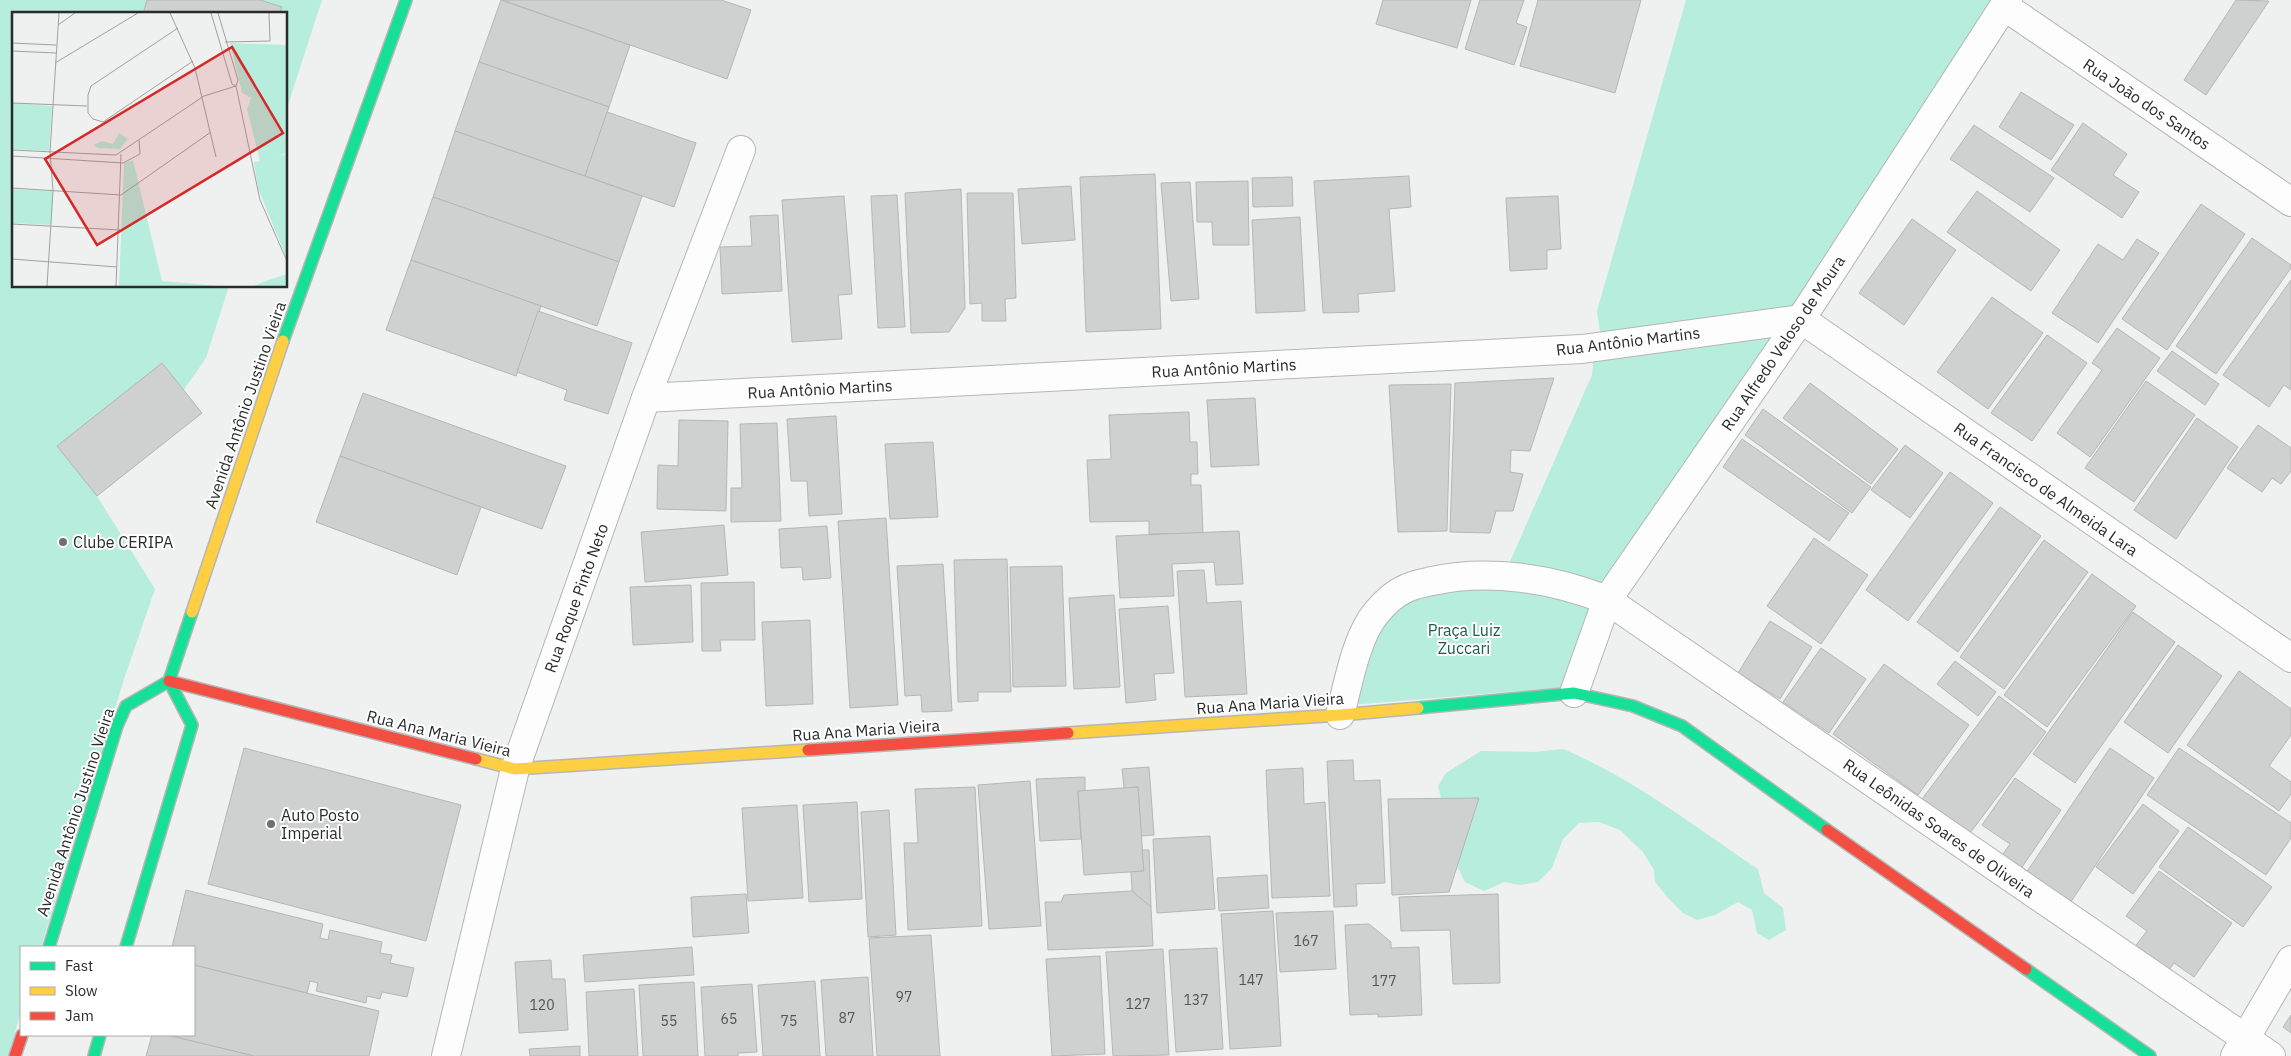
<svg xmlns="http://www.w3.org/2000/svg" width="2291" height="1056" font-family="'IBM Plex Sans',sans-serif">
  <rect width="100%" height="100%" fill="#eff0f0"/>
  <!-- green -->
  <g fill="#b6eddd">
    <path d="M0,0h322l-36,111v-97h-272v272h215l-23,72 -23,33 19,22 -105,83 58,93 -30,87 -84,271h-20v65l-13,44h-8z"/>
    <path d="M1686,0h306l-387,593 -100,-20 87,-198 3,-33 7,3 -5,-34z"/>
    <path d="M1482,583l113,23 -27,81 -217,18 15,-53 28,-43 17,-15z"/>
    <path d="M1563,749c70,29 132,78 195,120l6,24 19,15 3,22 -17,10 -12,-7 -5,-23 -14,-8 -23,13 -18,5 -14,-7 -14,-14 -14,-17 -1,-12 -11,-18 -23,-22 -21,-8 -20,1 -16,16 -11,29 -14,14 -18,3 -16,-3 -20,9 -19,-9 -7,-14 4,-20 -20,-46 -4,-16 8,-13 35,-22 54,1z"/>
  </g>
  <!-- building -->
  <g fill="#cfd0d0" stroke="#b5b6b6">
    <path d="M147,0h113l22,7 -3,7h-136z"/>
    <path d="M501,0l129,45 -21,62 -130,-45z"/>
    <path d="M502,0h219l30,10 -24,69z"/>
    <path d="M1383,0h88l-14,48 -81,-24z"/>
    <path d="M1480,0h44l-8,23 11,4 -13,38 -49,-16z"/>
    <path d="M1538,0h103l-26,93 -95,-27z"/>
    <path d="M2236,0l33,1 -63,94 -22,-15z"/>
    <path d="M479,62l130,45 -24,69 -130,-45z"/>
    <path d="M2021,92l53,33 -23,35 -52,-33z"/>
    <path d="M607,112l89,31 -22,64 -89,-31z"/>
    <path d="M2083,123l44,31 -14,21 26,17 -17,26 -71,-48z"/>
    <path d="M1974,125l80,53 -24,34 -80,-53z"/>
    <path d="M455,131l187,65 -23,66 -186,-65z"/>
    <path d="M1155,174l6,155 -75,3 -6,-155z"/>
    <path d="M1409,176l2,31 -22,2 6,82 -37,3 1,18 -36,1 -9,-132z"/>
    <path d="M1292,177l1,29 -40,1 -1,-29z"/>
    <path d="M1248,181l1,64h-36l-1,-23h-15l-1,-40z"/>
    <path d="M1190,182l9,117 -28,2 -10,-118z"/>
    <path d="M1071,186l4,54 -53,4 -4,-55z"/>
    <path d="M961,189l4,119 -16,24 -38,1 -6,-140z"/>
    <path d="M1977,191l83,59 -29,41 -84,-59z"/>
    <path d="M967,193h46l3,105 -11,1 1,22h-24v-18l-12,1z"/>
    <path d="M897,195l8,132 -27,1 -7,-132z"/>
    <path d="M844,196l8,98 -14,1 4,44 -50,3 -10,-142z"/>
    <path d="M1558,196l3,53 -14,1v19l-37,2 -4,-73z"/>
    <path d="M433,197l186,65 -22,64 -186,-66z"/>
    <path d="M2201,204l44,30 -78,116 -45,-31z"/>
    <path d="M778,215l4,76 -60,3 -2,-47 32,-1 -2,-30z"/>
    <path d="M1300,217l5,94 -49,2 -4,-93z"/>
    <path d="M1912,219l44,31 -52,75 -45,-32z"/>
    <path d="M2252,238l39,27v3l-75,106 -40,-28z"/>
    <path d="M2137,239l22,14 -61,90 -46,-30 46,-69 25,16z"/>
    <path d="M411,260l130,46 -25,70 -130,-46z"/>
    <path d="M2291,280v110l-7,-5 -15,22 -46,-32z"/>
    <path d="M1992,297l51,36 -55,76 -51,-37z"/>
    <path d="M538,311l94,32 -24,71 -44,-14 3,-10 -50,-18z"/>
    <path d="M2117,328l43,30 -70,99 -33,-24 45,-63 -10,-7z"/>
    <path d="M2047,335l40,28 -55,78 -41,-28z"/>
    <path d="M2172,351l47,33 -14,21 -48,-34z"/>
    <path d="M162,363l40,50 -105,83 -40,-50z"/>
    <path d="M1554,378l-24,73 -19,-1 -1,22 13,2 -10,37h-17l-6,22 -40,-1 5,-149z"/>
    <path d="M2146,381l49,34 -61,87 -49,-34z"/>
    <path d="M1810,383l88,66 -27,35 -88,-66z"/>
    <path d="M1451,384l-4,147 -49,1 -9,-147z"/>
    <path d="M363,393l203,73 -24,63 -202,-73z"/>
    <path d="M1255,398l4,67 -48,2 -4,-67z"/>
    <path d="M1763,409l108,78 -19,26 -107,-78z"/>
    <path d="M1189,412l1,30h7l1,32h-7v11h10l2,48 -54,1v-13l-59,1 -3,-62 24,-1 -2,-44z"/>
    <path d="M836,416l6,98 -33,2 -2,-35h-16l-4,-62z"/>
    <path d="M2197,418l41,29 -62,92 -42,-29z"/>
    <path d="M679,420l49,1 -2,90 -69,-2 1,-44 20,1z"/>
    <path d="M777,423l4,98 -50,1v-34h11l-2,-64z"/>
    <path d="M2258,425l33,23v23l-10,13 -9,-6 -10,14 -35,-24z"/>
    <path d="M1742,439l107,74 -20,28 -106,-74z"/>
    <path d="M933,442l5,75 -48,2 -5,-75z"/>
    <path d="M1905,445l38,28 -33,45 -39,-28z"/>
    <path d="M340,456l141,51 -24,68 -141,-53z"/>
    <path d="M1950,472l43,31 -85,118 -42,-31z"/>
    <path d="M2000,507l41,29 -83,116 -41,-30z"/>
    <path d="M886,518l12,187 -48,3 -12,-187z"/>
    <path d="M724,525l4,50 -83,7 -4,-50z"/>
    <path d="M827,526l4,52 -28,2 -1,-13 -21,1 -2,-39z"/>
    <path d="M1239,531l4,53 -27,1 -2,-23 -42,2 2,32 -54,2 -4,-62z"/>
    <path d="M1814,538l54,37 -47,69 -54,-38z"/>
    <path d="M2044,540l44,32 -84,117 -44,-32z"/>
    <path d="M1007,559l4,133h-33v9l-20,1 -4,-142z"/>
    <path d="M943,564l9,147 -30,1 -1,-17 -16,1 -8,-130z"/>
    <path d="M1062,566l4,120 -53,1 -3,-120z"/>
    <path d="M1204,570l3,33 34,-2 6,93 -62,3 -8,-126z"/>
    <path d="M2092,574l44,32 -89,121 -43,-32z"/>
    <path d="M754,582l1,58h-35l1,11h-19l-1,-68z"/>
    <path d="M691,585l2,57 -60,3 -3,-58z"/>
    <path d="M1114,595l6,92 -46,2 -5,-91z"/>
    <path d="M1168,606l6,67 -20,1 2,26 -30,3 -7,-94z"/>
    <path d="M2133,612l42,30 -100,141 -42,-29z"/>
    <path d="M810,620l3,84 -47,2 -4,-84z"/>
    <path d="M1770,621l42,26 -32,52 -42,-26z"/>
    <path d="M2178,645l44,31 -54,77 -44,-31z"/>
    <path d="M1821,648l45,31 -37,54 -46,-31z"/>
    <path d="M1955,661l41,31 -18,24 -41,-32z"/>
    <path d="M1884,664l85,61 -51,70 -85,-61z"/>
    <path d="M2239,671l52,38v26l-22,31 22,16v12l-12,17 -92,-66z"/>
    <path d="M1999,696l47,36 -82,109 -47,-35z"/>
    <path d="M244,748l217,57 -35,136 -218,-57z"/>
    <path d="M2110,748l44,30 -90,134 -44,-30z"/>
    <path d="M2179,748l112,75v15l-25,37 -119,-80z"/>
    <path d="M1353,760l1,21 26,-1 5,103 -29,1 1,22 -23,1 -7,-146z"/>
    <path d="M1149,767l5,68 -13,1 -3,-49 -14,1 -2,-19z"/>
    <path d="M1303,768l1,36 21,-2 5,94 -58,2 -6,-128z"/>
    <path d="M1085,777v14h-7l3,48 -41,2 -4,-62z"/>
    <path d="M2015,778l46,32 -41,60 -19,-13 9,-13 -28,-19z"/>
    <path d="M1030,781l11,145 -52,3 -11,-144z"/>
    <path d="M975,787l7,139 -74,4 -4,-87h14l-3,-54z"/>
    <path d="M1138,787l6,84 -60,4 -6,-84z"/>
    <path d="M1479,798l-30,94 -57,3 -4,-96z"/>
    <path d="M857,802l5,97 -53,3 -6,-97z"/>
    <path d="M2143,804l36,27 -46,63 -37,-27z"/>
    <path d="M797,805l6,93 -55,3 -6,-93z"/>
    <path d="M889,810l7,125 -28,2 -7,-125z"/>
    <path d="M2188,827l84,60 -29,40 -84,-60z"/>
    <path d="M1210,836l5,73 -58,4 -4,-74z"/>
    <path d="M1142,850h7l2,57 -19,-16 -1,-19 13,-1z"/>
    <path d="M2159,871l73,52 -38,54 -20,-14 -8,11 -33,-25 14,-18 -21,-15z"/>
    <path d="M1267,875l2,33 -50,3 -2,-33z"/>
    <path d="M186,890l137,34 -3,14 8,2 2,-10 52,12 -2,11 12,2 -2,8 24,5 -7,29 -25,-5 -2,7 -13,-3 -1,7 -50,-12 2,-8 -8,-2 -3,12 -113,-28v-18h-22z"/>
    <path d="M1132,891l19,16 2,39 -105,4 -3,-48h16l3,-7z"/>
    <path d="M746,894l3,39 -56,4 -2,-40z"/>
    <path d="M1498,894l2,89 -47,1 -3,-54 -49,1 -2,-34z"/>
    <path d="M1273,911l8,135 -51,3 -9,-135z"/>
    <path d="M1333,911l3,58 -56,3 -4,-59z"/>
    <path d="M1369,924l22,18v6l28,-1 3,68 -44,2v-3l-28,1 -5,-90z"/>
    <path d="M931,935l9,121h-63l-8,-118z"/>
    <path d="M692,947l2,28 -109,7 -2,-27z"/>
    <path d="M1217,948l6,101 -47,3 -7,-102z"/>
    <path d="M1163,949l6,106 -56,1 -7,-104z"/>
    <path d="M1100,956l5,98 -53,2 -6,-97z"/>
    <path d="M551,960l1,19h13l3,51 -49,3 -4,-71z"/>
    <path d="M194,965l185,46 -10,45h-115l-87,-21h27z"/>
    <path d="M868,977l5,79h-47l-5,-76z"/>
    <path d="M815,981l5,75h-57l-5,-71z"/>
    <path d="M694,982l4,74h-55l-4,-71z"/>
    <path d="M752,984l5,68 -19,1v3h-33l-4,-69z"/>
    <path d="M634,989l4,67h-49l-3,-64z"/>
    <path d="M2291,1015v18l-8,-6z"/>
    <path d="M152,1035h15l87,21h-108z"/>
    <path d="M580,1046v10h-50l-1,-7z"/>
  </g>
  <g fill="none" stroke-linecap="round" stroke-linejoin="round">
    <!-- street casing -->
    <g stroke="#b5b6b6" stroke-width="30">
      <g id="street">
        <path d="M2004,6l287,196"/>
        <path d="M646,398l936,-49 219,-30 490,339"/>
        <path d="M1574,693l33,-93 194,-281 207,-319"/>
        <path d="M1340,715c8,-30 16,-79 37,-103 6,-7 17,-18 26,-22 8,-5 20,-7 29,-9 58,-13 121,-2 175,19l664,456"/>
        <path d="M446,1056l69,-287 131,-371 95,-248"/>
        <path d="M2235,1056l56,-96"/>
      </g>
    </g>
    <!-- fast casing -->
    <g stroke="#b5b6b6" stroke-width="14">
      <g id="fast">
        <path d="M283,341l123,-341"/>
        <path d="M1418,708l156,-15 59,13 49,20 145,104"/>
        <path d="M49,947l68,-221 9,-20 43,-25 23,-69"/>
        <path d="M126,947l66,-222 -23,-44"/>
        <path d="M2026,969l124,87"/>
        <path d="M94,1056l6,-21"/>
      </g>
    </g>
    <!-- slow casing -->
    <g stroke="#b5b6b6" stroke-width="14">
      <g id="slow">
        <path d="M192,612l91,-271"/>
        <path d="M1068,733l272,-18 78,-7"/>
        <path d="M476,759l39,10 293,-19"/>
      </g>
    </g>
    <!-- jam casing -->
    <g stroke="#b5b6b6" stroke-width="14">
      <g id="jam">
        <path d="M169,681l307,78"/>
        <path d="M808,750l260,-17"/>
        <path d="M1827,830l199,139"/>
        <path d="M15,1056l7,-21"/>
      </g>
    </g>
    <!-- street -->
    <use href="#street" stroke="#fdfdfd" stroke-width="28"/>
    <!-- fast -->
    <use href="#fast" stroke="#16e098" stroke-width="11"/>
    <!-- slow -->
    <use href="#slow" stroke="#ffcf43" stroke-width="11"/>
    <!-- jam -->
    <use href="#jam" stroke="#f24e42" stroke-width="11"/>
  </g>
  <!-- markers -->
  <g fill="#6f7170" stroke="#fff" stroke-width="2">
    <circle cx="63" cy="542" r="5"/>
    <circle cx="271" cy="824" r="5"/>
  </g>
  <g text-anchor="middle" stroke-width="4" stroke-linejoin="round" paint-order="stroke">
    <!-- number labels -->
    <g font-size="14" fill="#535554">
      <text x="1306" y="946">167</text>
      <text x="1251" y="985">147</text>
      <text x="1384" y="986">177</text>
      <text x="904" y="1002">97</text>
      <text x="1196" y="1005">137</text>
      <text x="1138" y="1009">127</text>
      <text x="542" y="1010">120</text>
      <text x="847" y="1023">87</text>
      <text x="729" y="1024">65</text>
      <text x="669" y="1026">55</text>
      <text x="789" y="1026">75</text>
    </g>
    <!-- street labels -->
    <g font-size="16" fill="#2a2c2b" stroke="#fff">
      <text transform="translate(2147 104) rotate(34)" y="6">Rua João dos Santos</text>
      <text transform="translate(1628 341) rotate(-7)" y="6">Rua Antônio Martins</text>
      <text transform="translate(1783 343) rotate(-56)" y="6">Rua Alfredo Veloso de Moura</text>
      <text transform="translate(1224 368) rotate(-3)" y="6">Rua Antônio Martins</text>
      <text transform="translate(820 389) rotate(-3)" y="6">Rua Antônio Martins</text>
      <text transform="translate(245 405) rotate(-71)" y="6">Avenida Antônio Justino Vieira</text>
      <text transform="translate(2046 489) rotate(35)" y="6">Rua Francisco de Almeida Lara</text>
      <text transform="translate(576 598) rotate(-70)" y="6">Rua Roque Pinto Neto</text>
      <text transform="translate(1270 703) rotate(-4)" y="6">Rua Ana Maria Vieira</text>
      <text transform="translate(866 730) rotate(-4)" y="6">Rua Ana Maria Vieira</text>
      <text transform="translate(439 733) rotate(14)" y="6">Rua Ana Maria Vieira</text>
      <text transform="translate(75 812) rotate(-72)" y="6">Avenida Antônio Justino Vieira</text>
      <text transform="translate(1939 828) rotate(35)" y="6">Rua Leônidas Soares de Oliveira</text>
    </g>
    <!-- poi labels -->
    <g font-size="16" fill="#2a2c2b" stroke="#fff" text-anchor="start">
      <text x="73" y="548">Clube CERIPA</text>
      <text x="281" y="821">Auto Posto<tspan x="281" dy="18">Imperial</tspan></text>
    </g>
    <!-- park labels -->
    <g font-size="16" fill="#235a4b" stroke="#fff">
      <text x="1464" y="636">Praça Luiz<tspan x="1464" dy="18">Zuccari</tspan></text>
    </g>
  </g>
  <!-- overview -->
  <g transform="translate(12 12)">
    <rect width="275" height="275" fill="#eff0f0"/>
    <path d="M218,31l57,2v108l-10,3 10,-2v105l-29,-71 -4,-26 6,-1 -13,-52 4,-11 -9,-5zM0,91l40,3 -3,45 -37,-2zM107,121l9,6 -8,10 -22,-1 -5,-3 9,-4 11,3zM121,148l29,121 57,5h-100l5,-123zM0,177l41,2 -2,34 -39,-2zM275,262v12h-33l9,-4z" fill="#b6eddd"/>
    <path fill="none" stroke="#a0a2a1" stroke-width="1" d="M158,1l25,55 21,89M199,1l21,71 4,2M206,1l20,67 -2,6 24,114 27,61M46,13l17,-12M166,16l-87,58 -3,9v18l5,6 10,3 90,-61M213,30l45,-1 -1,-28M0,31l44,2M0,39l44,2M43,51l83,-50M0,91l75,3M0,138l104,5 88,-59 32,-10M0,144l111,7 17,-9 -1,-14M0,176l109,7 90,-63M0,212l108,6M0,247l105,8M35,274l6,-95 -3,-39 9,-139M104,274l5,-132"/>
    <path fill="#d62828" fill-opacity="0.15" stroke="#d62828" stroke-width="2.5" d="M220,35l51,86 -186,112 -52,-86z"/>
    <rect width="275" height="275" fill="none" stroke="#2a2c2b" stroke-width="2.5"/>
  </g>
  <!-- legend -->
  <rect x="20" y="946" width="175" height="90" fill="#ffffff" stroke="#aaabaa"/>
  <rect x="30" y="962" width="25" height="8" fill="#16e098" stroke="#aaabaa"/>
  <text x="65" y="971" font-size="15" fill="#2a2c2b">Fast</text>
  <rect x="30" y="987" width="25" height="8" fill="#ffcf43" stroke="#aaabaa"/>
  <text x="65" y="996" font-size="15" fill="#2a2c2b">Slow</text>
  <rect x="30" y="1012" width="25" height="8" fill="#f24e42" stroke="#aaabaa"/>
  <text x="65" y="1021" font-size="15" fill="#2a2c2b">Jam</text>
</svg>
